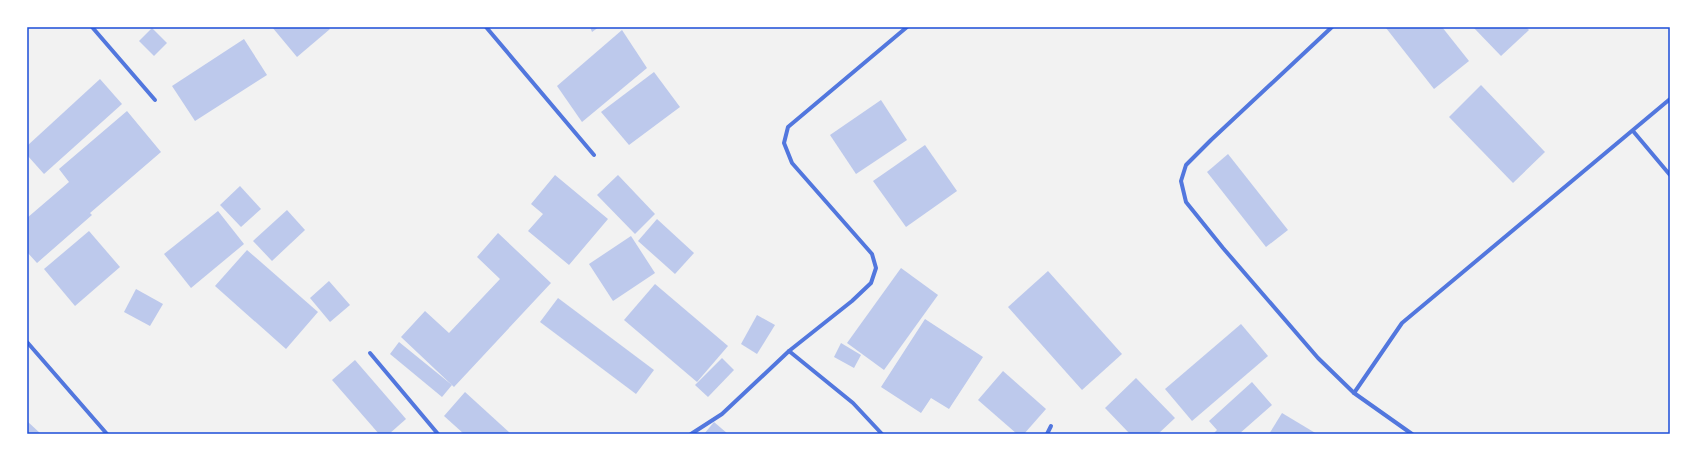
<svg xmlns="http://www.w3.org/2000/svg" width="1697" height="461" font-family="Commissioner,sans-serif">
  <rect width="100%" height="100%" fill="#f2f2f2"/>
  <!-- building -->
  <g fill="#bdc9ec">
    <path d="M272,27h56l2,2 -33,28z"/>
    <path d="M590,27h9l-7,5z"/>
    <path d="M1388,27h54l27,34 -35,28 -48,-61z"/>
    <path d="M1473,27h53l3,3 -28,26z"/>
    <path d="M152,28l15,15 -13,13 -15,-15z"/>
    <path d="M622,30l25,38 -65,54 -25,-36z"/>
    <path d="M244,39l23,36 -72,46 -23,-35z"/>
    <path d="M654,72l26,35 -51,38 -28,-33z"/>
    <path d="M100,79l22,25 -78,70 -17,-19v-9z"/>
    <path d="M1481,85l64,67 -32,31 -64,-66z"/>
    <path d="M881,100l26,40 -51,34 -26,-39z"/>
    <path d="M127,111l34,41 -71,61 2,2 -55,48 -10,-11v-34l42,-36 -10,-13z"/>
    <path d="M925,145l32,46 -51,36 -33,-46z"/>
    <path d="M1228,154l60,76 -22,17 -59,-75z"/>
    <path d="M555,175l53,44 -39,46 -41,-34 15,-17 -12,-10z"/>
    <path d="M618,175l37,39 -20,20 -38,-39z"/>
    <path d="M240,186l21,23 -20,18 -21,-22z"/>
    <path d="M287,210l18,20 -33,31 -19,-20z"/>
    <path d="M218,211l26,33 -53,44 -27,-34z"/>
    <path d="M657,219l37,34 -19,21 -37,-33z"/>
    <path d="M89,231l31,36 -45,39 -31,-37z"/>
    <path d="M498,233l53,50 -97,104 -53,-50 24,-26 24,22 51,-54 -23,-22z"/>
    <path d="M631,236l24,37 -42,28 -24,-37z"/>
    <path d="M247,250l71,62 -32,37 -71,-63z"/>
    <path d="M901,268l37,27 -54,75 -37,-27z"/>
    <path d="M1048,271l74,83 -40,36 -74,-83z"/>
    <path d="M329,281l21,24 -20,17 -20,-24z"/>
    <path d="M655,284l73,62 -31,36 -73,-62z"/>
    <path d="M136,289l27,15 -13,22 -26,-14z"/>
    <path d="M558,298l96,72 -18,24 -96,-72z"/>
    <path d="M757,315l18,10 -18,29 -16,-10z"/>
    <path d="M925,319l58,38 -34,52 -18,-11 -10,15 -40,-26z"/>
    <path d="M1241,324l27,32 -76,65 -27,-32z"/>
    <path d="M399,342l53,43 -10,12 -52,-43z"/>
    <path d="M841,343l20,12 -7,13 -20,-11z"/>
    <path d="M722,358l12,12 -26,27 -13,-12z"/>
    <path d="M355,360l51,59 -17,15h-10l-47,-54z"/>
    <path d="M1003,371l43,38 -22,25h-7l-39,-34z"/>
    <path d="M1136,378l39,40 -17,16h-28l-25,-26z"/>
    <path d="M1252,382l20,23 -33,29h-26l4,-4 -8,-9z"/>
    <path d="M465,392l46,42h-47l-20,-18z"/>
    <path d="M1282,413l35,21h-48z"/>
    <path d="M27,421l14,13h-14z"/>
    <path d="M714,422l14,12h-24z"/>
  </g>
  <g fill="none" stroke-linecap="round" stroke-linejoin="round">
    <!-- minor -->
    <g stroke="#5277de" stroke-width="4">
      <path d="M92,27l63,73"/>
      <path d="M486,27l108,128"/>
      <path d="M1332,27l-121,113 -25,25 -5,16 5,21 37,46 95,110 36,35"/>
      <path d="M1633,131l37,44"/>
      <path d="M27,342l80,92"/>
      <path d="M789,351l64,52 29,31"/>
      <path d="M370,353l68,81"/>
      <path d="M691,434l31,-20 67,-63 63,-50 19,-18 5,-15 -4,-14 -80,-91 -8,-20 4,-16 119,-100"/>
      <path d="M1047,434l4,-8"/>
      <path d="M1412,434l-58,-41 48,-70 268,-224"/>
    </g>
  </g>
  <!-- border -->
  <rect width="1697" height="461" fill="none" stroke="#ffffff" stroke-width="56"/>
  <rect x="28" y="28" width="1641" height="405" fill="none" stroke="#1d4ed8" stroke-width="1.5"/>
</svg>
